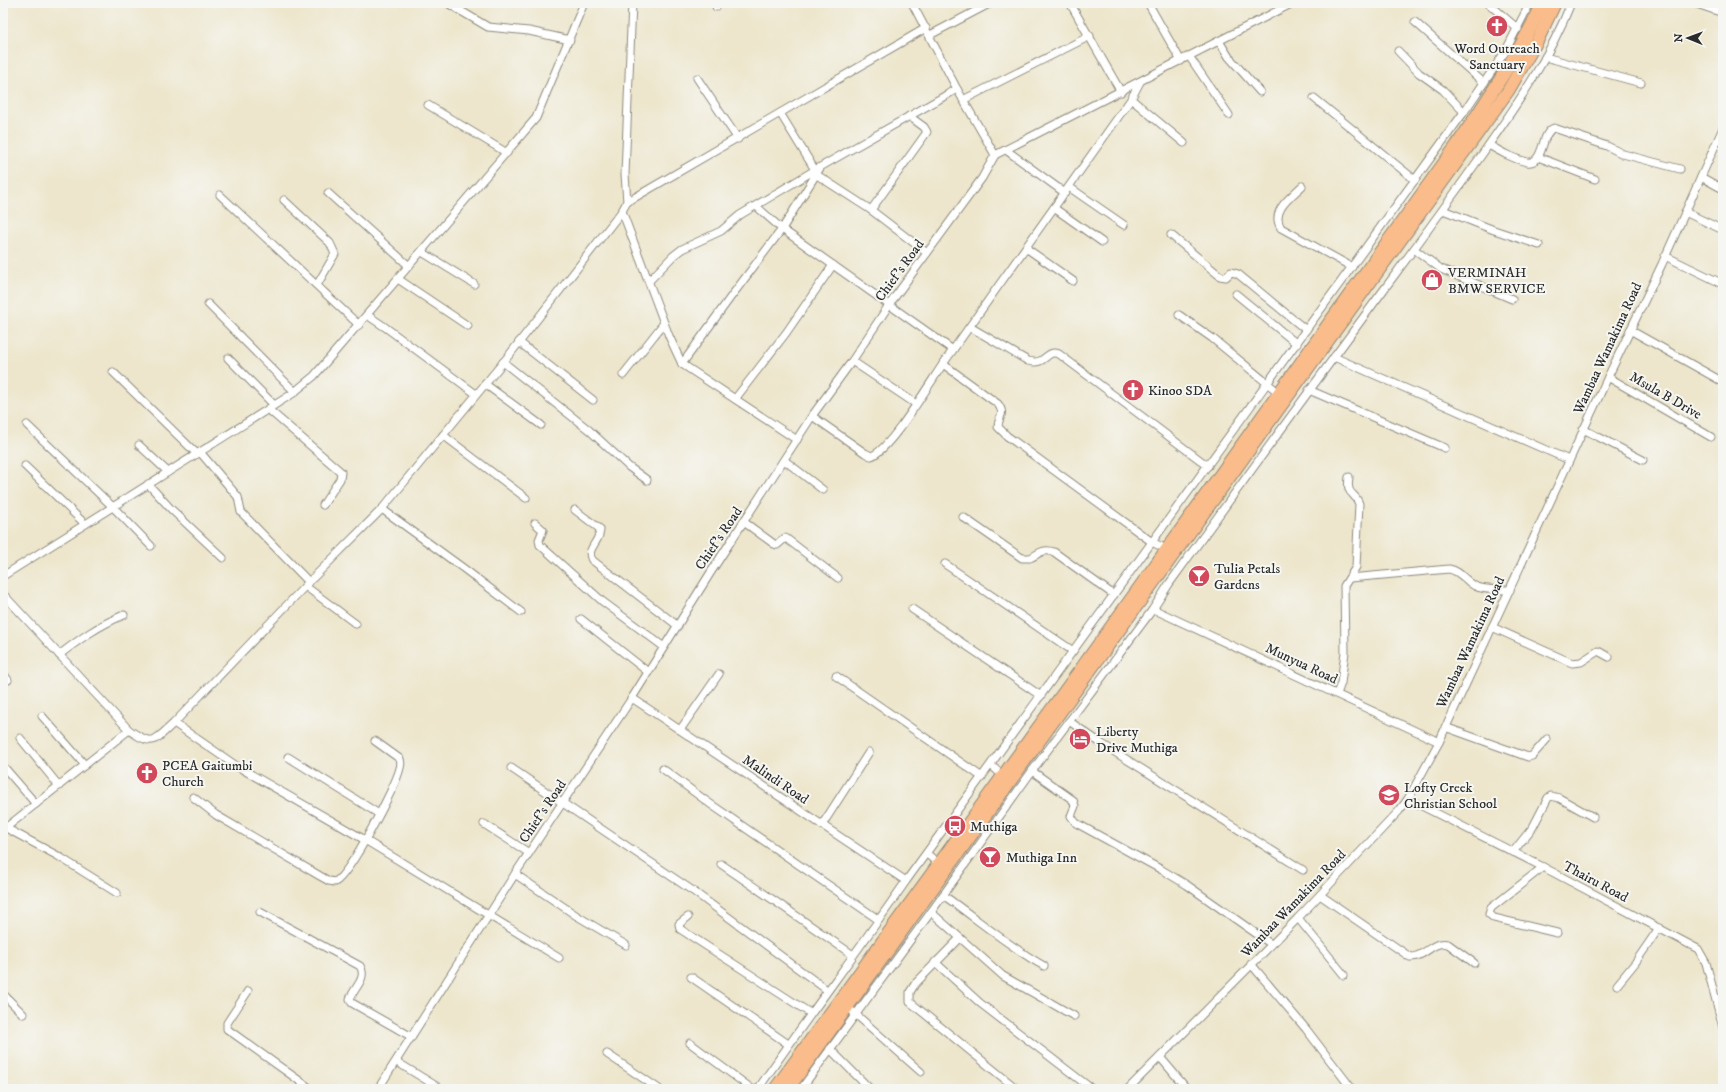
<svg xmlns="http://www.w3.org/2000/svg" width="1726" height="1092" font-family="'IM FELL DW Pica',serif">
  <rect width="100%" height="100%" fill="#f6f6f2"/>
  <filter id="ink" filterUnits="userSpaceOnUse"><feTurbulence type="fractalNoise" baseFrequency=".025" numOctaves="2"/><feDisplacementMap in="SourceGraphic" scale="8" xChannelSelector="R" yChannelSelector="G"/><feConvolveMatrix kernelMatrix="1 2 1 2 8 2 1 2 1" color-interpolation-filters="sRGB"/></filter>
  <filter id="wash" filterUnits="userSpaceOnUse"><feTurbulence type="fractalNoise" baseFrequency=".012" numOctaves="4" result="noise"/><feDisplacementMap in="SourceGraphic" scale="16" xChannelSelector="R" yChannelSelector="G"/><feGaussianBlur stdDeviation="0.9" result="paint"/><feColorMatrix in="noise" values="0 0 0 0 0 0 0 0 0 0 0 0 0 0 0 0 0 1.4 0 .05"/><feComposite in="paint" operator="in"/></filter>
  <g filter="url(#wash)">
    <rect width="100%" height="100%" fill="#ede6cc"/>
  </g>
  <g filter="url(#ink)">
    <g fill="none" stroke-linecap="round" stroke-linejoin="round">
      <!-- street casing -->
      <g stroke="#8c887c" stroke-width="9">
        <g id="street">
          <path d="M715,3l1,4"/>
          <path d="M1070,3l51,89"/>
          <path d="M1148,3l33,58"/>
          <path d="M1488,3l30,26"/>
          <path d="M1694,3l29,10"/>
          <path d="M449,4l39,23 41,4 41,9"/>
          <path d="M1415,22l69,61"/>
          <path d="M930,35l61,-32"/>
          <path d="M1219,41l10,16 31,35"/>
          <path d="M1398,51l21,22 24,17 21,22"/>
          <path d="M1189,56l40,59"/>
          <path d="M1545,57l96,26"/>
          <path d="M697,78l41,61"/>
          <path d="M1314,98l101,82"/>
          <path d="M1131,99l53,44"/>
          <path d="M963,100l127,-64"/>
          <path d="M428,105l79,48"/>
          <path d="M780,113l35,57"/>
          <path d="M1489,145c12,7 24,14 38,17 18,3 13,-30 27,-34l53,18 16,8 57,15"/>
          <path d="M1006,150l59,43"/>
          <path d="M995,155l298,-152"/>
          <path d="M1538,157l57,22"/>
          <path d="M817,175l54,35 56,43"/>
          <path d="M1701,177l22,12"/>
          <path d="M1302,186c-11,11 -32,25 -21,42l71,39"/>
          <path d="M1069,187l55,38"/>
          <path d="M328,193l81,73"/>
          <path d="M220,195l139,130"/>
          <path d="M284,200l46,43 5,11 -18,31"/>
          <path d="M627,202l-2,-28 7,-171"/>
          <path d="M756,206l26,23 171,121"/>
          <path d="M1054,208l48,34"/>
          <path d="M871,210l56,-78 -3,-5 -15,-11"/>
          <path d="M1443,210l51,20 45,15"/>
          <path d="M622,211l47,125 13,28 115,76"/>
          <path d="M1685,212l38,18"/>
          <path d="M1171,235l49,41 6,1 5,-5 7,2 68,56"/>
          <path d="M1026,248l47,33"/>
          <path d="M1414,249l27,20 71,30"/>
          <path d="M422,252l52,32"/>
          <path d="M1665,256l58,28"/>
          <path d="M398,279l70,47"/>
          <path d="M649,281l24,-25 9,-7 39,-18 19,-16 75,-45 142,-81"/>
          <path d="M1236,294l61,50"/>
          <path d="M208,304l87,88"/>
          <path d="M367,315l18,12 91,67"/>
          <path d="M1179,315l33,23 66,54"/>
          <path d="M970,327l58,34c19,5 17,-12 31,-7l149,112"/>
          <path d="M1630,330l93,52"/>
          <path d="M519,342l74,58"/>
          <path d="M1334,357l235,103"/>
          <path d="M228,358l46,47"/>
          <path d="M852,361l64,43"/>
          <path d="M503,362l86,68 40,37 18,13"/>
          <path d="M682,364l48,-66 52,-69 38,-61"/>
          <path d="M943,364l55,40c8,11 0,12 0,23l9,9 145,106 14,7"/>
          <path d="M113,372l84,82"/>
          <path d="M623,375l41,-52"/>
          <path d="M1608,377l103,60"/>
          <path d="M485,384l56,41"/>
          <path d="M1309,390l136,58"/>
          <path d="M735,399l51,-66 47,-68"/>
          <path d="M268,409l73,63 -1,7 -17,26"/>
          <path d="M812,416l53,37 6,3c18,-4 60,-75 72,-92l188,-265 9,-17"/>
          <path d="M27,425l86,82 38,39"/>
          <path d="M1583,429l60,31"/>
          <path d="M443,435l83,63"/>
          <path d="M139,445l29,27"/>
          <path d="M200,452l38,45 3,15 68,70"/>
          <path d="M784,460l39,30"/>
          <path d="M25,466l60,58"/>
          <path d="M148,484l23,25 52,49"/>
          <path d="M382,509l81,59 58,44"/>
          <path d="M575,510l25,19c1,12 -15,20 -8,31l86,66"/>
          <path d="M963,517l59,41h8c9,-4 12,-10 24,-6l60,43"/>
          <path d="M744,522l30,22 3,1 8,-7 2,1 51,39"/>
          <path d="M535,523l8,7 -4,10 1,5 62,56 62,46"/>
          <path d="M945,564l128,87"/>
          <path d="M3,576l289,-182 22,-18 222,-258 48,-115"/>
          <path d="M1350,578l99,-9c12,2 16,12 26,17 9,5 24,3 35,4"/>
          <path d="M305,586l51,38"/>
          <path d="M3,594l126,136"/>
          <path d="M912,609l129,87"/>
          <path d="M1153,609l286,133"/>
          <path d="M581,619l67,53"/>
          <path d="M1492,627l80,36 9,-1 17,-11 11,6"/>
          <path d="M59,655c21,-16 40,-30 65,-40"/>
          <path d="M3,673l5,7"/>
          <path d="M836,676l146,101"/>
          <path d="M1337,694l4,-11 4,-31 -1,-66 12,-19 3,-63c-4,-13 -13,-7 -10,-27"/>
          <path d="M632,698l274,183"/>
          <path d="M42,716l43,49"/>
          <path d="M1069,721l33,23 201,126"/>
          <path d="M174,723l61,42 130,75 194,118"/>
          <path d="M1445,727l83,30 4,-1 15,-17"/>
          <path d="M680,730l39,-56"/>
          <path d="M20,738l39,48"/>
          <path d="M288,757l91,57"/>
          <path d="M991,765l12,11"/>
          <path d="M3,766l33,38"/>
          <path d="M511,768l182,123 134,99"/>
          <path d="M663,769l46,34 170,117"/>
          <path d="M1032,771l41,29 2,6 -4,10 5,7 86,47 25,15 84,59"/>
          <path d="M193,797l23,18 104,61 9,5 6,1c15,-8 61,-96 65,-114 1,-3 1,-6 0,-9l-25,-18"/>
          <path d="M1408,799l135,68 155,82 8,14 17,64"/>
          <path d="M484,824l45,29"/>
          <path d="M822,825l47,-73"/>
          <path d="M6,828l52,28 59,37"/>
          <path d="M3,830l126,-100c25,17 24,12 45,-7l135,-141 73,-73 128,-155 112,-143 5,-9 299,-174"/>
          <path d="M1513,852l20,-25 15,-29 3,-2 8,2 34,19"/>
          <path d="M927,854l12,10"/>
          <path d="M721,864l132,91"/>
          <path d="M1543,867l-52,41 -2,6 5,4 63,15"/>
          <path d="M515,874l62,42 49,29"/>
          <path d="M943,895c34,24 65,51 101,71"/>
          <path d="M1320,895l90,62c15,1 22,-17 38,-13l26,19"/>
          <path d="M260,912l100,54c8,12 -7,23 -10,33l2,4 60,34"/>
          <path d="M931,912l72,64 71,40"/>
          <path d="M688,917l-9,7 1,5 130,84"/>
          <path d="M1298,918l46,57"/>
          <path d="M960,938l-45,46 -5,8v10l107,87"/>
          <path d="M935,962l45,41 112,86"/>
          <path d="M1251,964l55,65 46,60"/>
          <path d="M691,977l97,67"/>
          <path d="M1617,985l18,-22 24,-35"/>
          <path d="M248,991l-19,29 -2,3v6l84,60"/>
          <path d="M3,994l20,20"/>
          <path d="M852,1011l69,61"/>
          <path d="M690,1043l62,46"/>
          <path d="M830,1049l40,40"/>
          <path d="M607,1054l52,35"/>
          <path d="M1160,1057l27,32"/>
          <path d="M397,1062l44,27"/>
          <path d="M378,1089l137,-215 117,-176 79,-126 101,-156 40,-55 37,-56 93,-127 13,-23 -38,-66 -45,-86"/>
          <path d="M758,1089c48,-70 100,-138 148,-208l558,-769 41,-60 25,-49"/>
          <path d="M801,1089l130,-177 101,-141 121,-162 16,-25c73,-101 147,-203 222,-304 31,-42 62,-84 92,-127 33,-47 67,-96 88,-150"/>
          <path d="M1128,1089l170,-171 101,-107 9,-12 31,-57 169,-365 54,-113 61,-136"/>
        </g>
      </g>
      <!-- highway casing -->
      <g stroke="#8c887c" stroke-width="14">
        <g id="highway">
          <path d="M775,1089l308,-423 374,-521c31,-46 62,-92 86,-142"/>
          <path d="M788,1089l720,-998 30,-52 17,-36"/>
        </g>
      </g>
      <!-- street -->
      <use href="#street" stroke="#fff" stroke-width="7"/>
      <!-- highway -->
      <use href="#highway" stroke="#f9bc8a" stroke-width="12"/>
    </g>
  </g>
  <!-- icons -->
  <defs>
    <g id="church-disc" transform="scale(1.15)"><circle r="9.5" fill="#d1495b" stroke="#f6f6f2"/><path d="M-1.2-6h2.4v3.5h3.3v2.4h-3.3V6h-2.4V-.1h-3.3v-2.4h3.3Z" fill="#fff"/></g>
    <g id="shop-disc" transform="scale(1.15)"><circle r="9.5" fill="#d1495b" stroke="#f6f6f2"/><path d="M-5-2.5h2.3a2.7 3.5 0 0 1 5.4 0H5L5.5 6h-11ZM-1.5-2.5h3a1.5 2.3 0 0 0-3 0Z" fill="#fff"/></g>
    <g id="bar-disc" transform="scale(1.15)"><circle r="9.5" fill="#d1495b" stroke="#f6f6f2"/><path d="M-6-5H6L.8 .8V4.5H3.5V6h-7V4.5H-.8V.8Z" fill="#fff"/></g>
    <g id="hotel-disc" transform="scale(1.15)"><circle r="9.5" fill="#d1495b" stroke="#f6f6f2"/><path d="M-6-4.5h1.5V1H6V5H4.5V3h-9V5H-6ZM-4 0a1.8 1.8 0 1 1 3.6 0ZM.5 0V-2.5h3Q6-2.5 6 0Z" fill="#fff"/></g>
    <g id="school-disc" transform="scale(1.15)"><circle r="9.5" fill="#d1495b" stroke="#f6f6f2"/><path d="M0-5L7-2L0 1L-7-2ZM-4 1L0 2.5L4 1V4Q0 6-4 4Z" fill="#fff"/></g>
    <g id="bus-disc" transform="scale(1.15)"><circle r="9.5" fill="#d1495b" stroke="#f6f6f2"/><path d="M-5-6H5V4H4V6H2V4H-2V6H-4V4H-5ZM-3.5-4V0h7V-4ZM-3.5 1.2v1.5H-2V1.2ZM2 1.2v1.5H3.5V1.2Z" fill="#fff"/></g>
  </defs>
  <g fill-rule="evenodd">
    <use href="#church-disc" x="1497" y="26"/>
    <use href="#shop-disc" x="1432" y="280"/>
    <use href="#church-disc" x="1133" y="390"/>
    <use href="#bar-disc" x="1199" y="576"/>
    <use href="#hotel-disc" x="1080" y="739"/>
    <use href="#church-disc" x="147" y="773"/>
    <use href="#school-disc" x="1389" y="795"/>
    <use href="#bus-disc" x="955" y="826"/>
    <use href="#bar-disc" x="990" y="857"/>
  </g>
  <g text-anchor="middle" stroke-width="4" stroke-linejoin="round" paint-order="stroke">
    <!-- poi labels -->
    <g font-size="14" fill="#2b2b2b" stroke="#f6f6f2" text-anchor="start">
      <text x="1497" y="53" text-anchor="middle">Word Outreach<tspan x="1497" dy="16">Sanctuary</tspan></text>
      <text x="1448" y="277">VERMINAH<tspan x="1448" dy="16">BMW SERVICE</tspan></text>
      <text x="1148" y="395">Kinoo SDA</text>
      <text x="1214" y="573">Tulia Petals<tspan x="1214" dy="16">Gardens</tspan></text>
      <text x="1096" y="736">Liberty<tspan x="1096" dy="16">Drive Muthiga</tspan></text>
      <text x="162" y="770">PCEA Gaitumbi<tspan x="162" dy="16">Church</tspan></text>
      <text x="1404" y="792">Lofty Creek<tspan x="1404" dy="16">Christian School</tspan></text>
      <text x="970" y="831">Muthiga</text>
      <text x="1006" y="862">Muthiga Inn</text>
    </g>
    <!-- street labels -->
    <g font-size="14" fill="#2b2b2b" stroke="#f6f6f2">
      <text transform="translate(899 270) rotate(-54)" y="5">Chief's Road</text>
      <text transform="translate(1607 348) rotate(-65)" y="5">Wambaa Wamakima Road</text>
      <text transform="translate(1666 395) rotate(30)" y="5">Msula B Drive</text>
      <text transform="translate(718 538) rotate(-56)" y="5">Chief's Road</text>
      <text transform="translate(1470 642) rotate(-65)" y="5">Wambaa Wamakima Road</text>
      <text transform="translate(1302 663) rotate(25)" y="5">Munyua Road</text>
      <text transform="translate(776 779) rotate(34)" y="5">Malindi Road</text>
      <text transform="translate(542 811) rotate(-56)" y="5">Chief's Road</text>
      <text transform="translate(1596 881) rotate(28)" y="5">Thairu Road</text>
      <text transform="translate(1293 903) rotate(-46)" y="5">Wambaa Wamakima Road</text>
    </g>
  </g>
  <!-- margin -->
  <rect width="1726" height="1092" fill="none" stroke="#f6f6f2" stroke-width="16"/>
  <!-- north arrow -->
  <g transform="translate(1688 38) rotate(271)" stroke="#f6f6f2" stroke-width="3" paint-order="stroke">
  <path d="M0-3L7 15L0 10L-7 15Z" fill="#2b2b2b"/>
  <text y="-6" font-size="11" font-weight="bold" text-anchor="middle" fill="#2b2b2b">N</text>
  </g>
</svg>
